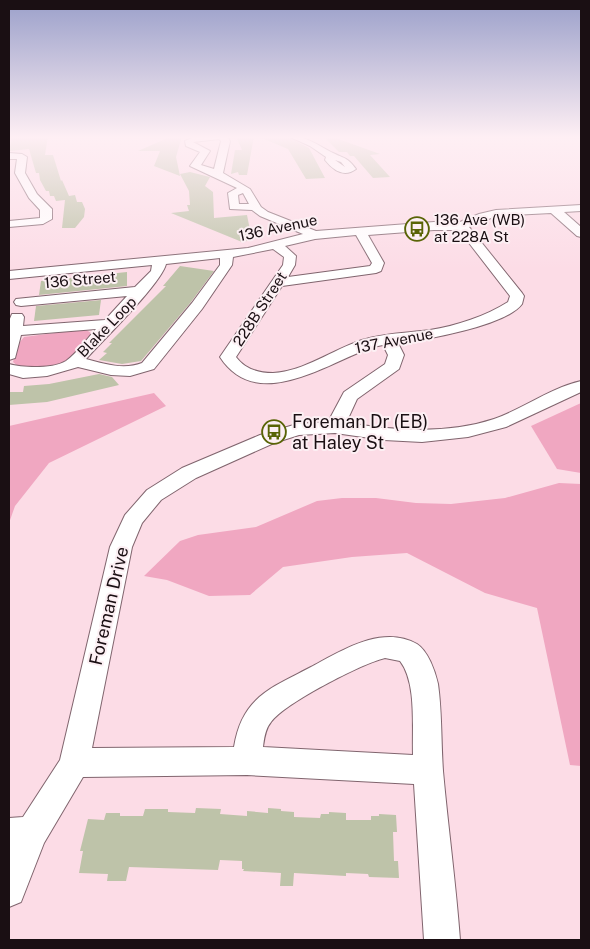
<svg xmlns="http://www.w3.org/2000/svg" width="590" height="949" font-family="'Public Sans',sans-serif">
  <rect width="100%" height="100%" fill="#fcdce6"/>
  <!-- green -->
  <g fill="#f0a7c1">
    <path d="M85,329l6,4 -1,3 -18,23 -13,6 -32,4 -7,-1 -7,-6 6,-19 5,-6z"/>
    <path d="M154,393l12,13 -117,57 -34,43 -6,17v-97z"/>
    <path d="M581,403v70l-24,-4 -26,-43z"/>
    <path d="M559,483l22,1v282l-11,-1 -33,-157 -52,-15 -78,-40 -55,4 -69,10 -33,28 -41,1 -42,-16 -23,-4 36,-35 18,-6 58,-8 61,-26 25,-3h34l40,5 35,1 54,-6z"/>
  </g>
  <!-- building -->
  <g fill="#bec3a9">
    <path d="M12,136h36l-3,19h8l8,26 1,-1 7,16 6,-1 2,7h5l3,7 -1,8 -9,11h-13l3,-28 -9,1 -2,-5h-4l-1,-5h-3l-6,-11 -1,-7h-3l-7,-24 -20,2z"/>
    <path d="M172,136h10l-6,21 4,19 -26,-10 6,-15h-22z"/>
    <path d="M236,136h18l-7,39h-8l-1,-3 -7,2 4,-24h7z"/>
    <path d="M257,136h29l23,12 16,30 -19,1 -18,-30z"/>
    <path d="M323,136h7l50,18 -10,1 20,22 -17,1 -19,-22h-4l-3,-4h-8z"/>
    <path d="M190,172l20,5 -5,9 8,6 1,26 33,-3 5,25 -10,2 -71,-29 18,-2 -2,-6h3l-1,-14 -9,-17z"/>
    <path d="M180,266l34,5 -23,31 -50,59 -19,3 -23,-4 8,-7 -4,-1 9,-9h-3l57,-57h-3z"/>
    <path d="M127,272v14l-88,9 2,-14z"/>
    <path d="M101,300l-2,15 -65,6 2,-15z"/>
    <path d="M99,374l13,3 7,8 -72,17 -38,3v-13h14l1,-6 25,-2z"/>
    <path d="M196,808l25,1 -1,5 27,2v-5l21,2v-5l13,1v2l13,1v5l26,1 1,-4h8v-2l17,1v7h25v-4h8v-2l17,1 1,17h-4l1,29h4l1,17 -30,-1 -1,-3 -22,-1v3l-52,-3 -1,13h-13l1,-13 -38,-2 1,-2h-2v-8l-22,-1 -2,10 -89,-3 -3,14h-19l1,-7 -29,-1 4,-22h-3l8,-32 16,1 2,-7h14v3h23l2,-7h23v3l27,1z"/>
  </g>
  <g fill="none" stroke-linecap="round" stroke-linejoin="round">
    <!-- minor casing -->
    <g stroke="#80656e" stroke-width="2">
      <g id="minor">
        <path d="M196,136h36l-4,2 2,3 -7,32 27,16 11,18 7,5 48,19 118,-9h26l19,-8 17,-4 85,-5v6l-17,1 17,15v10l-4,-1 -26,-23 -55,3 -27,11 53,66 2,3 -2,8c-16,22 -97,36 -124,39l6,12 -5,14 -42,30 -11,24c48,7 100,12 148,-4 29,-10 56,-31 87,-38v11l-75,35 -38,10 -46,5 -38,-2 -49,-7 -36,2 -25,8 -78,35 -35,22 -19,23 -10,24 -40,201 142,-1c8,-50 37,-59 77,-80 30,-16 71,-43 106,-23 11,7 18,27 21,40 4,28 3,58 5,87 5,56 13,113 17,169h-36l-10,-156 -167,-9 -164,2 -39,66 -23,59 -12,5v-89l14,-1 37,-57 50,-213 15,-32 22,-25 35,-22 78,-33 37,-11 31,-2 16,-30 41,-28 3,-9 -5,-10 -10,2c-46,16 -116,67 -153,10l63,-92 1,-8 -11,-8 -40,8 -1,8 -30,44 -48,60 -24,7 -19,-1 -33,-8 -31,9 -24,2 -14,-4v-10c14,4 44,5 57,-3 11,-8 21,-22 30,-32l-75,6 -6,23 -6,2v-39l3,-7h10l2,3 -1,9 82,-6 22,-24 -106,10 -5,-1 -2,-3 2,-3 119,-12 16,-16 1,-6 -143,14v-8l239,-23 55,-14 -43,-18 -8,-6 -22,-1 -2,-16 9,-5 -47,-22 10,-14 -14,-6 -1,-5zM219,139l2,2 -7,28 -13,-4 9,-14 -17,-9zM243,193l6,11h-10l-1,-9zM434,230h25l51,66 -2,6c-22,14 -52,24 -78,28 -23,3 -46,3 -68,10 -30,10 -57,31 -89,33 -15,0 -28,-4 -37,-16l46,-71 94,-13 5,-2 3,-8 -16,-28zM356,235l16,28 -2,3 -82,11 7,-12 1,-9 -11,-10 30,-7zM220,258v7l-28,38 -50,60c-18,7 -38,1 -56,-4 17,-19 75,-75 80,-95zM385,658l15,3c17,22 12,66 13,94l-150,-8c1,-8 2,-18 8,-25 14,-19 90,-58 114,-64z"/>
        <path d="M288,136c19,0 29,9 45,17 12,6 14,4 23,16 -12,9 -23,1 -31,-9l1,-3 -16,-11zM335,160l6,2 4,5z"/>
        <path d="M9,153l13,1 5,3 -2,16 12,21 15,15v10l-9,5 -34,3v-6l31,-3v-8l-11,-12 -14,-25 2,-14h-8z"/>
      </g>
    </g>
    <!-- minor -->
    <use href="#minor" fill="#fff" fill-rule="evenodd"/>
  </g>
  <!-- sky -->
  <linearGradient id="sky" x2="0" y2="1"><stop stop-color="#9ba0ca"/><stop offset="0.51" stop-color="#feeff4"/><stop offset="1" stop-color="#feeff4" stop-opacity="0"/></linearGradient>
  <rect width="590" height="269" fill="url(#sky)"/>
  <!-- icons -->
  <defs>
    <g id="bus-ring" transform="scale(1.25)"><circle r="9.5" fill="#fceff3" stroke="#596406" stroke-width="1.5"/><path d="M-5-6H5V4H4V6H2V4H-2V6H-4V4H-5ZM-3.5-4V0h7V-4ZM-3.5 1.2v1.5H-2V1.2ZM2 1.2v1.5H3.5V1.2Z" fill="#596406"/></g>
  </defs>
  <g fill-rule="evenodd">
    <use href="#bus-ring" x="417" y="229"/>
    <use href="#bus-ring" x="274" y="432"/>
  </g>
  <g text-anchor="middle" stroke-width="4" stroke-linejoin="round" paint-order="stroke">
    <!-- far-poi labels -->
    <g font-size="15" fill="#1a0f13" stroke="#fceff3" text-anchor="start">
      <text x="434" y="225">136 Ave (WB)<tspan x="434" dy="17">at 228A St</tspan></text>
    </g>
    <!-- far-street labels -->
    <g font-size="15" fill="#1a0f13" stroke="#fceff3">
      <text transform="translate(278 228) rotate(-12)" y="5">136 Avenue</text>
      <text transform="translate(80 280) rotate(-5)" y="5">136 Street</text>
      <text transform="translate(260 309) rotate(-57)" y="5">228B Street</text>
      <text transform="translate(107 327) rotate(-46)" y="5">Blake Loop</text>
      <text transform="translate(394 341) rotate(-11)" y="5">137 Avenue</text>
    </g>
    <!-- poi labels -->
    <g font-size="18" fill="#1a0f13" stroke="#fceff3" text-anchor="start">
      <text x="292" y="428">Foreman Dr (EB)<tspan x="292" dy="21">at Haley St</tspan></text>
    </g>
    <!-- street labels -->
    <g font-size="18" fill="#1a0f13" stroke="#fceff3">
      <text transform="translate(109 606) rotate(-77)" y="6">Foreman Drive</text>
    </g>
  </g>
  <!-- border -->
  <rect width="590" height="949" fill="none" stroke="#1a0f13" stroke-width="20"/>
</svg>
